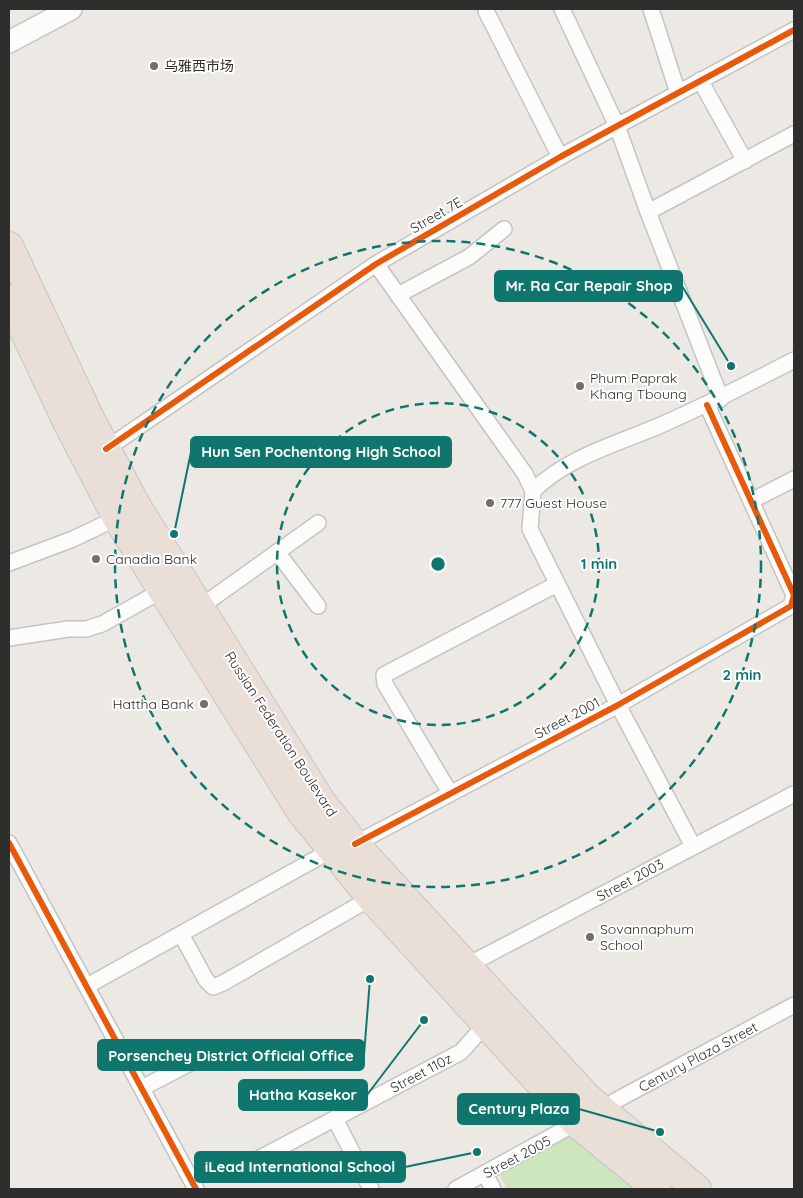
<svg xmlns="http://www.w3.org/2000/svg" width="803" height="1198" font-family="Quicksand,'Noto Sans SC',sans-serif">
  <rect width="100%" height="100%" fill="#ece8e4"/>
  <!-- green -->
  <path fill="#cee6be" d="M571,1136l65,53h-129l-8,-15z"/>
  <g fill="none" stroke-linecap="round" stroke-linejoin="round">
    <!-- street casing -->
    <g stroke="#c5c4c5" stroke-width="18">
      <g id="street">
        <path d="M562,9l55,117 31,86 73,187"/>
        <path d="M651,9l27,84"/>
        <path d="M486,11l74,146"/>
        <path d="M700,80l45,81"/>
        <path d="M648,212l146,-78"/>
        <path d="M376,264l149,210 8,17 -3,38 88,176 75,141"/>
        <path d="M398,295l71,-38 35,-28"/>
        <path d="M106,449l270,-185 184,-107 234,-127"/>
        <path d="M533,491c34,-34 84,-47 128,-66 45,-20 89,-42 133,-65"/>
        <path d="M751,501l43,-22"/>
        <path d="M277,552l41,54"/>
        <path d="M9,563l64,-24 44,-21"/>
        <path d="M199,608l119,-85"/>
        <path d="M9,638l59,-9h18l16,-5 59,-33"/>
        <path d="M450,793l-65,-109 -1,-9 173,-91"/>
        <path d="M9,843l187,346"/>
        <path d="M355,844l263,-139 173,-99 3,-11 -87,-190"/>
        <path d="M181,934l25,46 7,7 10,-4 148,-85"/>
        <path d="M466,966l328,-172"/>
        <path d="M87,986l243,-135"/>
        <path d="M142,1088l75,-39"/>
        <path d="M605,1113l10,-12 179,-96"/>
        <path d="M335,1119l36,70"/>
        <path d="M241,1168l220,-116 25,-28"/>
        <path d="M485,1174l8,15"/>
        <path d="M456,1189l120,-66"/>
      </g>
    </g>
    <!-- secondary casing -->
    <g stroke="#c5c4c5" stroke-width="24">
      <path id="secondary" d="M9,42l62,-33"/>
    </g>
    <!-- highway casing -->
    <g stroke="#c6c5c4" stroke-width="30">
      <g id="highway">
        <path d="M9,246l79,168 48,91 185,296 34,43 232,253 110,92"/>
        <path d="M9,299l60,127 48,92 184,294 70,86 205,225 81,66"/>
      </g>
    </g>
    <!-- street -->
    <use href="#street" stroke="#fcfcfb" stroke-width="15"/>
    <!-- secondary -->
    <use href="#secondary" stroke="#fcfcfb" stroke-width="21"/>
    <!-- highway -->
    <use href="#highway" stroke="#eadfd6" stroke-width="28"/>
    <!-- cycleway casing -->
    <g stroke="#fff" stroke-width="9">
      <g id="cycleway">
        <path d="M106,449l270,-185 184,-107 234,-127"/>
        <path d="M9,843l187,346"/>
        <path d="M355,844l263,-139 173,-99 3,-11 -87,-190"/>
      </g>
    </g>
    <!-- cycleway -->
    <use href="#cycleway" stroke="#e8590c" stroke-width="6"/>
  </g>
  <!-- distance rings -->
  <g fill="none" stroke="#0f766e" stroke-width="2.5" stroke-dasharray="9 6">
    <circle cx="438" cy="564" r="161"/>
    <circle cx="438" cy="564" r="323"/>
  </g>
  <!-- markers -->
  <g fill="#706f6e" stroke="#fff" stroke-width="2">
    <circle cx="154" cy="66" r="5"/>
    <circle cx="580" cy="386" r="5"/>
    <circle cx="490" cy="503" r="5"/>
    <circle cx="96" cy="559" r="5"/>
    <circle cx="204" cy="704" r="5"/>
    <circle cx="590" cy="937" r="5"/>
  </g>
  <g text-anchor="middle" stroke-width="4" stroke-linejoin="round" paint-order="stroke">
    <!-- poi labels -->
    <g font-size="14" fill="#2e2e2e" stroke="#fff" text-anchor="start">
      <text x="164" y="71">乌雅西市场</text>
      <text x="590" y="383">Phum Paprak<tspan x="590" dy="16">Khang Tboung</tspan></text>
      <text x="500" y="508">777 Guest House</text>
      <text x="106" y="564">Canadia Bank</text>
      <text x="194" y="709" text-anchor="end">Hattha Bank</text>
      <text x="600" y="934">Sovannaphum<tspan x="600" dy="16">School</tspan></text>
    </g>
    <!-- street labels -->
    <g font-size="14" fill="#2e2e2e" stroke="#fff">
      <text transform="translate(436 215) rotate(-30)" y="5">Street 7E</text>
      <text transform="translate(567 718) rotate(-28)" y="5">Street 2001</text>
      <text transform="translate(281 734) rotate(57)" y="5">Russian Federation Boulevard</text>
      <text transform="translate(630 880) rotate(-28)" y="5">Street 2003</text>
      <text transform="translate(698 1057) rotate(-28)" y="5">Century Plaza Street</text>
      <text transform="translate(421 1073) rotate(-28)" y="5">Street 110z</text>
      <text transform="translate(517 1157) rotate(-28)" y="5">Street 2005</text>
    </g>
  </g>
  <circle cx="438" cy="564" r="8" fill="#0f766e" stroke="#fff" stroke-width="2.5"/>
  <g font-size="15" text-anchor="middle" font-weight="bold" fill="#0f766e" stroke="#fff" stroke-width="4" stroke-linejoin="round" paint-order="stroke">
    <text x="599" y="569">1 min</text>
    <text x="742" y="680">2 min</text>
  </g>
  <!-- callouts -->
  <path fill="none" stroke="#0f766e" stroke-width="2" d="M731 366L682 286M174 534L191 452M370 979L364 1055M424 1020L367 1095M660 1132L579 1109M477 1152L405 1167"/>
  <g fill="#0f766e" stroke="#fff" stroke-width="2">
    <circle cx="731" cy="366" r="5"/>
    <circle cx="174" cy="534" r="5"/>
    <circle cx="370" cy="979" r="5"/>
    <circle cx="424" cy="1020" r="5"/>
    <circle cx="660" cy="1132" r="5"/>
    <circle cx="477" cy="1152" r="5"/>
  </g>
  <g fill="#0f766e" stroke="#0f766e" stroke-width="2">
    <rect x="495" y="271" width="187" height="30" rx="5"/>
    <rect x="191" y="437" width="260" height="30" rx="5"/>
    <rect x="98" y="1040" width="266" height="30" rx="5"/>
    <rect x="239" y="1080" width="128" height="30" rx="5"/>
    <rect x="458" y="1094" width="121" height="30" rx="5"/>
    <rect x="195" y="1152" width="210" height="30" rx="5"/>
  </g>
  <g font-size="15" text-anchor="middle" font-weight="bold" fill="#fff">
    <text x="589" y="291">Mr. Ra Car Repair Shop</text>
    <text x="321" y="457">Hun Sen Pochentong High School</text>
    <text x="231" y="1061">Porsenchey District Official Office</text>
    <text x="303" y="1100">Hatha Kasekor</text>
    <text x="519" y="1114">Century Plaza</text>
    <text x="300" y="1172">iLead International School</text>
  </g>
  <!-- border -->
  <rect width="803" height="1198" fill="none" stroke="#2e2e2e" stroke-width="20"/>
</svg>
